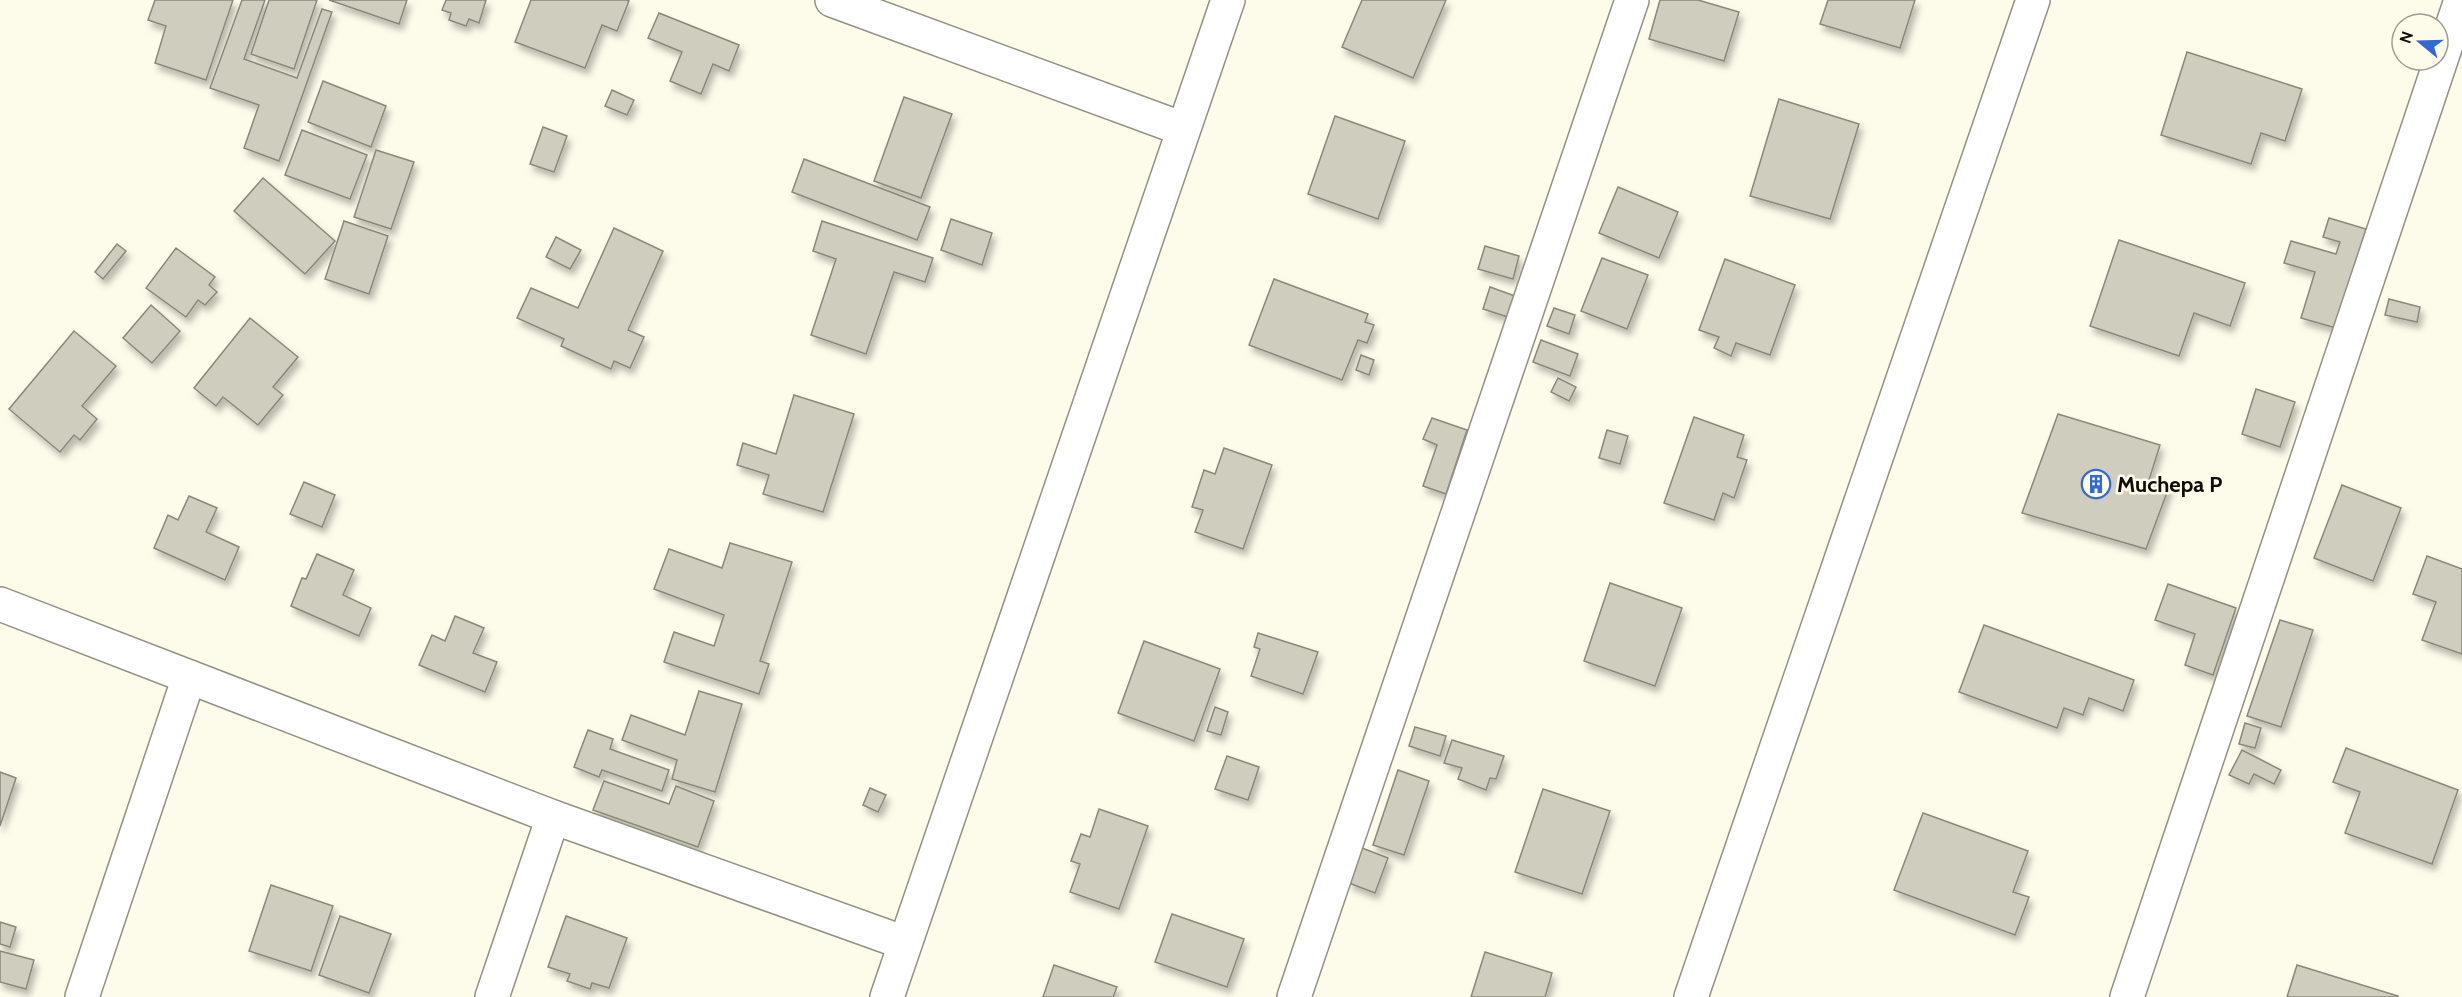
<svg xmlns="http://www.w3.org/2000/svg" width="2462" height="997" font-family="Cabin,sans-serif">
  <defs>
    <filter id="shadow"><feDropShadow dx="3.5" dy="6" stdDeviation="3" flood-color="#0004"/></filter>
  </defs>
  <rect width="100%" height="100%" fill="#fdfceb"/>
  <!-- building -->
  <g fill="#cfcebe" stroke="#8a887a" stroke-width="1.5" filter="url(#shadow)">
    <path d="M155,0h78l-27,80 -51,-17 11,-37 -18,-6z"/>
    <path d="M242,0h23l-21,59 53,19 25,-69 10,3 -53,149 -35,-13 15,-43 -49,-17z"/>
    <path d="M269,0h48l-23,69 -43,-15z"/>
    <path d="M329,0h78l-8,24z"/>
    <path d="M446,0h40l-7,23 -10,-4 -3,7 -17,-6 2,-7 -9,-3z"/>
    <path d="M531,0h95l3,1 -12,30 -15,-6 -17,43 -70,-26z"/>
    <path d="M1362,0h84l-33,78 -71,-31z"/>
    <path d="M1660,0h38l41,12 -15,49 -75,-22z"/>
    <path d="M1828,0h87l-15,48 -80,-24z"/>
    <path d="M659,13l80,32 -10,26 -16,-7 -12,30 -31,-13 12,-29 -34,-14z"/>
    <path d="M2187,52l115,37 -17,52 -24,-8 -10,31 -90,-29z"/>
    <path d="M323,81l63,25 -15,41 -63,-25z"/>
    <path d="M612,90l22,10 -7,15 -22,-9z"/>
    <path d="M904,97l48,17 -31,84 -47,-17z"/>
    <path d="M1779,99l80,25 -29,95 -80,-23z"/>
    <path d="M1335,116l70,25 -27,78 -70,-25z"/>
    <path d="M543,127l24,9 -13,36 -24,-8z"/>
    <path d="M302,130l65,25 -17,44 -65,-24z"/>
    <path d="M376,150l38,12 -23,67 -37,-12z"/>
    <path d="M804,159l126,48 -13,33 -125,-48z"/>
    <path d="M263,178l72,63 -30,33 -71,-63z"/>
    <path d="M1618,187l60,25 -19,46 -60,-25z"/>
    <path d="M2329,218l37,11 -30,99 -35,-10 14,-46 -31,-9 7,-22 45,13 4,-12 -17,-5z"/>
    <path d="M951,219l41,14 -10,32 -41,-15z"/>
    <path d="M344,221l44,15 -19,58 -44,-15z"/>
    <path d="M822,221l111,37 -8,24 -31,-10 -28,82 -55,-19 25,-76 -23,-8z"/>
    <path d="M614,228l49,23 -35,79 16,7 -14,31 -16,-7 -3,8 -50,-23 3,-7 -47,-21 14,-30 47,20z"/>
    <path d="M556,237l25,13 -11,19 -24,-12z"/>
    <path d="M2119,240l126,43 -15,43 -36,-13 -15,43 -89,-30z"/>
    <path d="M117,244l9,7 -23,28 -8,-7z"/>
    <path d="M1485,246l34,10 -6,23 -35,-10z"/>
    <path d="M176,248l39,29 -6,8 8,7 -12,13 -7,-5 -12,17 -40,-29z"/>
    <path d="M1602,258l46,17 -21,54 -46,-18z"/>
    <path d="M1725,259l70,26 -25,70 -34,-12 -5,13 -17,-8 5,-11 -20,-7z"/>
    <path d="M1274,279l94,35 -3,8 9,3 -7,18 -9,-3 -16,40 -93,-35z"/>
    <path d="M1490,287l25,9 -7,21 -25,-8z"/>
    <path d="M2389,299l31,8 -3,15 -32,-7z"/>
    <path d="M151,305l29,26 -28,32 -29,-25z"/>
    <path d="M1554,308l21,7 -6,19 -22,-8z"/>
    <path d="M250,318l48,39 -25,30 10,8 -25,30 -35,-28 -7,9 -22,-18z"/>
    <path d="M74,331l42,35 -34,40 15,13 -17,21 -6,-5 -14,17 -51,-43z"/>
    <path d="M1541,340l37,14 -8,22 -37,-14z"/>
    <path d="M1361,355l13,5 -5,15 -13,-5z"/>
    <path d="M1558,378l18,9 -7,14 -18,-9z"/>
    <path d="M2256,389l39,13 -15,45 -38,-13z"/>
    <path d="M794,395l60,19 -31,98 -60,-18 6,-19 -32,-10 6,-22 33,11z"/>
    <path d="M2058,414l102,31 -11,35 20,7 -23,62 -124,-36z"/>
    <path d="M1694,417l50,18 -7,22 10,3 -13,38 -11,-5 -9,27 -50,-17z"/>
    <path d="M1432,418l35,12 -21,64 -23,-8 14,-41 -14,-6z"/>
    <path d="M1607,430l21,6 -8,28 -21,-6z"/>
    <path d="M1224,448l48,17 -29,84 -48,-17 8,-22 -11,-3 12,-37 11,4z"/>
    <path d="M304,482l31,13 -13,32 -32,-13z"/>
    <path d="M2342,485l59,23 -28,73 -59,-23z"/>
    <path d="M189,496l28,12 -11,24 33,15 -14,33 -71,-32 14,-33 10,5z"/>
    <path d="M730,543l62,19 -32,99 9,3 -10,30 -95,-32 10,-30 40,14 10,-31 -70,-26 15,-40 53,19z"/>
    <path d="M317,554l37,16 -11,25 28,13 -12,28 -68,-30 11,-28 4,1z"/>
    <path d="M2427,556l35,13v85l-40,-14 14,-38 -23,-8z"/>
    <path d="M1610,583l72,25 -27,78 -71,-25z"/>
    <path d="M2168,584l68,24 -23,67 -28,-10 10,-31 -40,-14z"/>
    <path d="M455,616l29,12 -11,25 24,9 -12,30 -66,-27 13,-30 13,6z"/>
    <path d="M2280,620l33,10 -32,97 -34,-11z"/>
    <path d="M1984,625l150,55 -11,31 -34,-13 -6,17 -19,-7 -7,20 -98,-36z"/>
    <path d="M1258,633l60,19 -15,42 -52,-18 9,-27 -6,-2z"/>
    <path d="M1144,641l76,28 -26,72 -76,-28z"/>
    <path d="M699,691l43,13 -27,88 -43,-13 5,-19 -55,-20 9,-25 54,20z"/>
    <path d="M1215,707l13,5 -7,23 -14,-4z"/>
    <path d="M2245,723l16,5 -6,20 -16,-4z"/>
    <path d="M1415,727l31,9 -6,20 -31,-10z"/>
    <path d="M588,730l25,9 -3,10 59,21 -7,21 -60,-21 -3,7 -25,-10z"/>
    <path d="M1452,740l52,16 -8,23 -6,-1 -4,12 -28,-11 4,-11 -18,-5z"/>
    <path d="M2346,748l112,42 -26,74 -87,-31 15,-41 -27,-10z"/>
    <path d="M2242,750l39,20 -7,14 -20,-10 -5,10 -20,-9z"/>
    <path d="M1227,756l32,11 -11,33 -33,-11z"/>
    <path d="M1398,770l31,11 -25,74 -31,-10z"/>
    <path d="M0,772l16,6 -16,48z"/>
    <path d="M604,781l65,23 7,-18 38,15 -16,46 -105,-37z"/>
    <path d="M870,788l16,7 -8,17 -15,-7z"/>
    <path d="M1543,789l67,22 -28,83 -67,-22z"/>
    <path d="M1099,809l49,17 -29,83 -49,-17 10,-28 -9,-3 10,-27 9,3z"/>
    <path d="M1923,813l105,38 -15,41 16,5 -14,38 -121,-45z"/>
    <path d="M1362,848l26,10 -13,35 -26,-10z"/>
    <path d="M271,885l62,21 -22,65 -62,-20z"/>
    <path d="M1172,914l72,25 -17,48 -72,-25z"/>
    <path d="M340,916l51,18 -22,59 -50,-18z"/>
    <path d="M566,916l61,22 -18,50 -17,-5 -2,6 -23,-8 3,-7 -22,-7z"/>
    <path d="M0,922l16,5 -6,20 -10,-3z"/>
    <path d="M0,951l34,9 -8,29 -26,-7z"/>
    <path d="M1485,952l67,21 -7,24h-74z"/>
    <path d="M1054,965l63,22 -4,10h-70z"/>
    <path d="M2297,965l101,31v1h-111z"/>
  </g>
  <g fill="none" stroke-linecap="round" stroke-linejoin="round">
    <!-- minor casing -->
    <g stroke="#939183" stroke-width="36">
      <g id="minor">
        <path d="M832,0l351,129"/>
        <path d="M0,604l553,213 352,126"/>
        <path d="M82,997l107,-320"/>
        <path d="M492,997l61,-180"/>
        <path d="M887,997l341,-997"/>
        <path d="M1294,997l338,-997"/>
        <path d="M1691,997l342,-997"/>
        <path d="M2127,997l334,-997"/>
      </g>
    </g>
    <!-- minor -->
    <use href="#minor" stroke="#fff" stroke-width="33"/>
  </g>
  <!-- icons -->
  <defs>
    <g id="building-ring" transform="scale(1.5)"><circle r="9.5" fill="#fdfceb" stroke="#3368d7" stroke-width="1.5"/><path d="M-4-6H4V6H1V3H-1V6H-4ZM-2.5-4.3h1.7v1.8h-1.7ZM.8-4.3h1.7v1.8H.8ZM-2.5-1h1.7V.8h-1.7ZM.8-1h1.7V.8H.8Z" fill="#3368d7"/></g>
  </defs>
  <g fill-rule="evenodd">
    <use href="#building-ring" x="2096" y="484"/>
  </g>
  <g text-anchor="middle" stroke-width="5" stroke-linejoin="round" paint-order="stroke">
    <!-- poi labels -->
    <g font-size="22" font-weight="bold" fill="#0d0c07" stroke="#fdfceb" text-anchor="start">
      <text x="2117" y="492">Muchepa P</text>
    </g>
  </g>
  <!-- north arrow -->
  <g transform="translate(2420 42) rotate(289)"><circle r="28" fill="#fdfceb" stroke="#9d9c90" stroke-width="1.5"/>
  <path d="M0-4.5L10 22L0 15L-10 22Z" fill="#3368d7"/>
  <text y="-9" font-size="16" font-weight="bold" text-anchor="middle" fill="#0d0c07">N</text>
  </g>
</svg>
